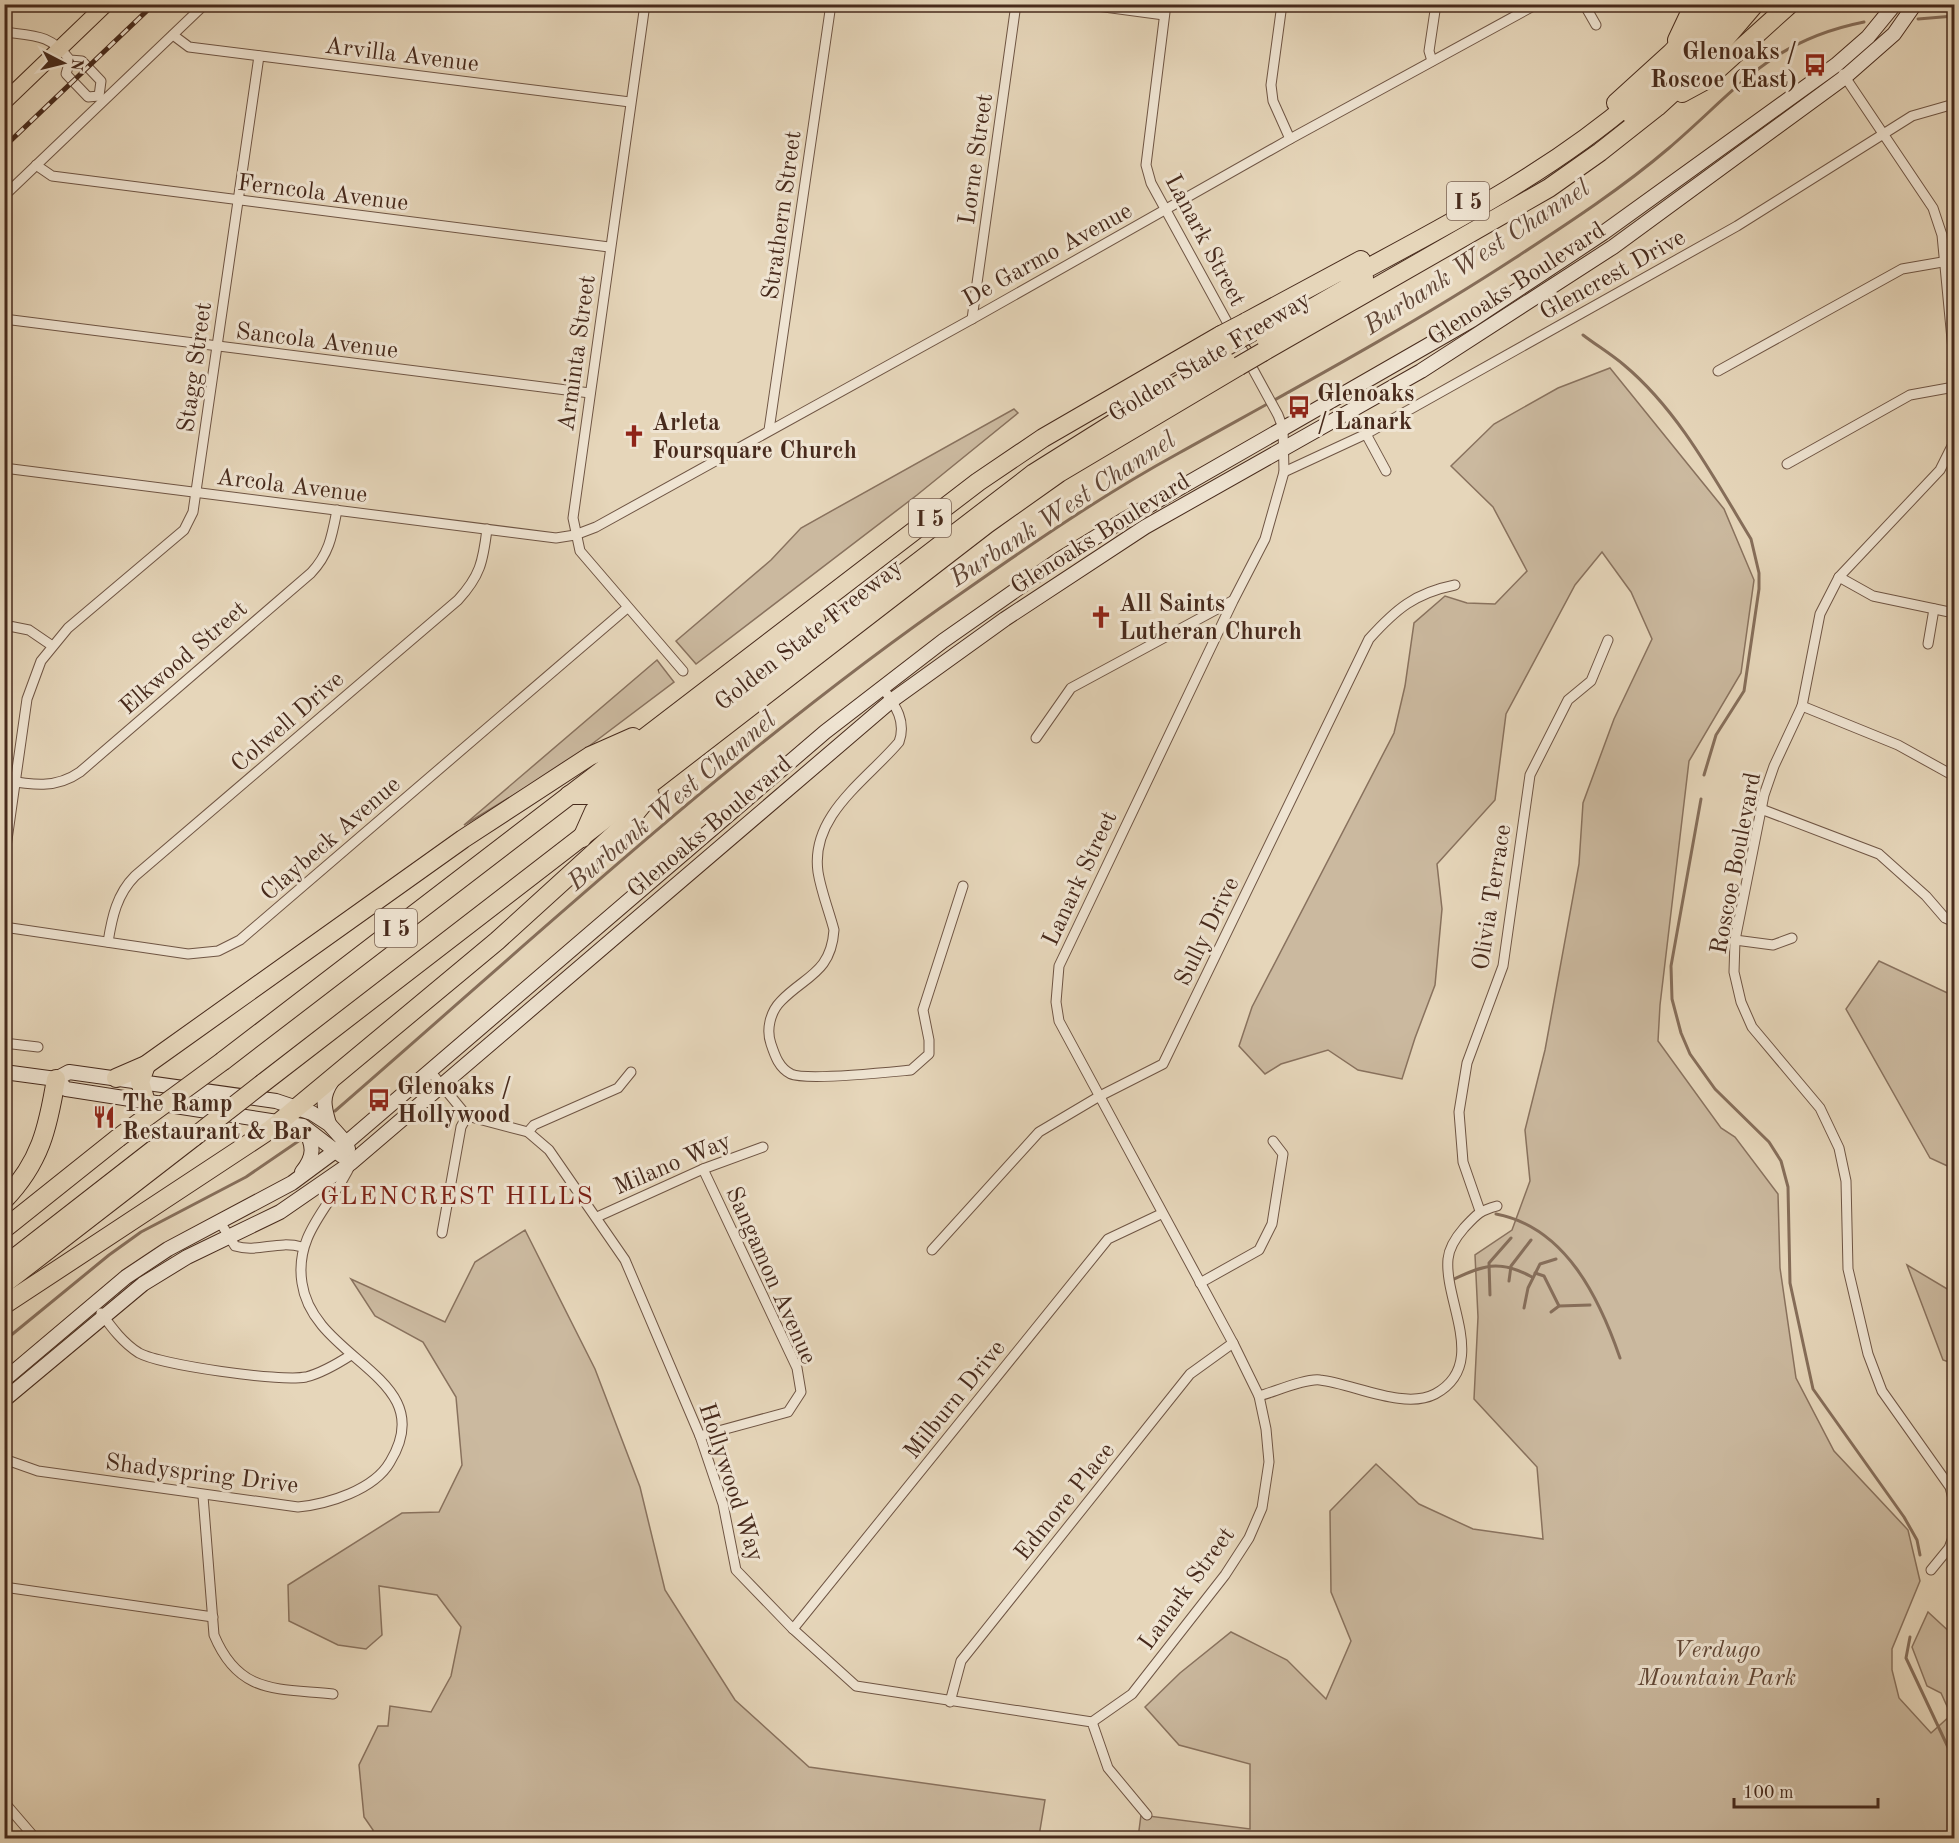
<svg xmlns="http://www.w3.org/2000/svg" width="1959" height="1843" font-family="'Old Standard TT',serif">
  <rect width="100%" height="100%" fill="#e6d6ba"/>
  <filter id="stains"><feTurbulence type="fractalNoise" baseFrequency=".00333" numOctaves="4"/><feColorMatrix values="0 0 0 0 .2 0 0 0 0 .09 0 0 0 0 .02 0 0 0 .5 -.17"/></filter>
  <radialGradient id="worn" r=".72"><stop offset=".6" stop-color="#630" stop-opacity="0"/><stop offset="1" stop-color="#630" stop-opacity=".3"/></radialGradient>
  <!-- green -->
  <g fill="#cbb99f" stroke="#89725e" stroke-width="1.5">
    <path d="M1610,368l114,141 30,71 -13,93 -52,88 -29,244 -2,36 63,87 14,9 43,57 2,74 16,110 38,73 74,79 12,51 -28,68v21l7,28 32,35 20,-18 -10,-22 -14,-7 -15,-39 16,-35 26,24v202h-816l3,-23 109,14v-65l-71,-19 -34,-38 35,-34 51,-41 56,28 39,39 25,-58 -20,-49 -1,-81 46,-47 43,40 54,25 70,10 -6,-72 -63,-68 4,-82 -3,-62 37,-25 18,-49 -5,-51 20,-80 34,-186 4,-61 31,-84 38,-80 -21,-47 -29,-40 -27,33 -69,129 -11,86 -58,64 5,45 -7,76 -20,53 -13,41 -44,-9 -30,-20 -47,14 -16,10 -26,-28 13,-39 142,-274 11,-47 9,-63 31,-27 22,7 28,1 32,-33 -34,-64 -42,-41 43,-42 64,-36z"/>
    <path d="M1014,409l4,4 -101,82 -221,169 -20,-23 95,-81 30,-32z"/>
    <path d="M657,660l17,22 -106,80 -104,63z"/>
    <path d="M1879,961l75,35v173l-24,-11 -84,-149z"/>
    <path d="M525,1230l70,139 45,118 25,103 70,110 74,67 236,33 -6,36 7,2h-674l1,-8 -9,-13 -5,-52 19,-39h10l2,-20 41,6 20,-36 10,-49 -24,-32 -58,-9 3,49 -16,14 -28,-4 -49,-24 -1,-36 114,-72 37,-1 23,-47 -6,-68 -33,-55 -48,-26 -24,-37 94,43 30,-60z"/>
    <path d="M1907,1265l47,28v71l-11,-4z"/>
  </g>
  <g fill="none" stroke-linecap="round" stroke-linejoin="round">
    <!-- stream -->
    <g stroke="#866e5a" stroke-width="3">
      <path d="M1918,19l36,-3"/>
      <path d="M1583,335c13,10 28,19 41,30 55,46 90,113 127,174l8,34v16l-15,102 -28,44 -12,40"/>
      <path d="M1701,799l-30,167 1,33 9,34 9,21 25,35 54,53 12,19 7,26 2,96 23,106 91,128 13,23 3,15"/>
      <path d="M335,1111c205,-178 405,-365 628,-519 70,-49 141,-98 216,-139 113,-63 227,-124 336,-195 52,-34 106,-69 154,-110 69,-59 100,-107 195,-126"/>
      <path d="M1496,1214c69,13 103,83 124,144"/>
      <path d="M1535,1273l9,3 15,30"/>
      <path d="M1450,1281c33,-16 49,-22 82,-4"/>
      <path d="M1509,1281l2,-15 20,-26"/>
      <path d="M1490,1295l-1,-32 22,-25"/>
      <path d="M1524,1308l4,-20 12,-24 16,-5"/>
      <path d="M1551,1312l8,-6 31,-1"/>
      <path d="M4,1341l105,-86 32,-23 105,-55 57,-39"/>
      <path d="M1910,1637l-4,21 48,102"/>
    </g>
    <!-- street casing -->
    <g stroke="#6f5544" stroke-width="11">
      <g id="street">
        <path d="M645,4l-72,514 7,33 103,120"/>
        <path d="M1082,4l82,11"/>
        <path d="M1282,4l-11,81 2,16 17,38"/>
        <path d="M1584,4l12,21"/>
        <path d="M4,32c31,4 46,2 66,28l12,1 19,20 -2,15"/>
        <path d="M173,35l16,12 441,55"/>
        <path d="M70,60l-4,14 22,23 11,-1"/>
        <path d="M1432,61l-3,-10 7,-47"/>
        <path d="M1843,74l90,134 9,27 12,125"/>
        <path d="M36,165l16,11 557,71"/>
        <path d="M4,196l201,-192"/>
        <path d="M4,319l586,74"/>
        <path d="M972,319l44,-315"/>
        <path d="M1718,371l184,-102 52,-9"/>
        <path d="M769,430l62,-426"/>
        <path d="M1366,434l20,37"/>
        <path d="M1954,442l-14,28 -101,107 -19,37 -18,92 -28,60 -10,29 -29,145 -1,32 7,30 11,25 68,81 19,40 7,33 2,88 20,85 14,37 68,96 4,16"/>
        <path d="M1787,464l123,-69 44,-8"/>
        <path d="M4,468l552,70 19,-3 21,-8 376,-208 318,-180 247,-135"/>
        <path d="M1284,472l82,-38 371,-208 175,-110 42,-12"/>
        <path d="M1839,577l34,19 81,17"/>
        <path d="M4,625l25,5 22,15"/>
        <path d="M1928,644l6,-35"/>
        <path d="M882,687c12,17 25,33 17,55 -32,38 -89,73 -81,130 3,19 11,39 16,58 -3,43 -29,46 -53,71 -11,11 -15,29 -10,43 4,12 8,24 20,30 16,7 99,-2 120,-4l18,-16v-14l-6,-30 40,-124"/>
        <path d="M1802,706l96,39 56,31"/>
        <path d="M1036,738l35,-50 161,-87"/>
        <path d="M4,780c28,5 52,9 76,-8l231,-199c18,-19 21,-37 26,-63"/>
        <path d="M1761,809l118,45 47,42 19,22 9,4"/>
        <path d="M4,861l23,-162 14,-38 27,-33 116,-98 9,-18 66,-456"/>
        <path d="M4,927l184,27 30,-3 22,-11 387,-332"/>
        <path d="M1735,940l38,5 19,-7"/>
        <path d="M108,942c4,-25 9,-48 27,-66l323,-276c22,-24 25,-38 29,-71"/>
        <path d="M4,1043l34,4"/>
        <path d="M430,1071l37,45 61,16 21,18 76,110 75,176 23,68 13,66 57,59 63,57 236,36 16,46 39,47"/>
        <path d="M528,1132l6,-7 84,-37 13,-16"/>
        <path d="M1480,1211l-17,-49 -4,-50 8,-49 36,-97 27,-191 38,-75 23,-19 17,-41"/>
        <path d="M597,1217l106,-48 60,-22"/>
        <path d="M220,1222l15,24c23,7 42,-6 67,1"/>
        <path d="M442,1233l19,-106 6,-11"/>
        <path d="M932,1250l107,-118 59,-35 65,-33 206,-425c27,-30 46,-46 86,-54"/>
        <path d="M1200,1283l59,-33 13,-26 11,-70 -10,-13"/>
        <path d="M101,1313c11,15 22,30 38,40 22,12 141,29 167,24 16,-4 31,-13 45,-22"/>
        <path d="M1259,1396c15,-4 47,-18 61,-16 34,4 84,30 115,14 54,-29 9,-92 13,-135 1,-11 9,-23 16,-31 13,-14 15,-17 33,-22"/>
        <path d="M700,1436l88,-24 13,-20 -4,-24 -94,-199"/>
        <path d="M4,1459l34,12 260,36c30,-3 76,-17 92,-45 52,-85 -77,-101 -88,-179 -8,-50 30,-77 49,-119"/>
        <path d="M203,1496l11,139c25,60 63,53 119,59"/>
        <path d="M1931,1570l18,-22 5,-13"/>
        <path d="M4,1587l209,30"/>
        <path d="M793,1629l315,-390 53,-25"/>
        <path d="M950,1702l11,-41 229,-287 43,-31"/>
        <path d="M1092,1722l40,-28 93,-119 24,-37 13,-30 7,-46 -3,-33 -7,-33 -26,-53 -174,-322 -3,-19 3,-36 174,-365 32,-62 19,-67 -1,-44 -5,-13 -127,-232 -5,-18 20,-161"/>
        <path d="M4,1802l31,36"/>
      </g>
    </g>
    <!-- secondary casing -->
    <g stroke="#472a1c" stroke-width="16">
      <g id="secondary">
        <path d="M4,1072l52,7 10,10 237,37 39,30"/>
        <path d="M56,1079l13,-7 207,29 36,12 17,11 17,19 2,6"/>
        <path d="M329,1124c-5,-17 -8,-27 3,-43"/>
        <path d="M302,1172c13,-16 12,-27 2,-44"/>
        <path d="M4,1380l122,-103 42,-28 124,-66 54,-40 479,-411 118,-91 117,-82 62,-38 350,-201 131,-87 233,-168 32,-28 27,-33"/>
        <path d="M4,1400l139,-116 44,-27 93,-45 71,-49 540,-462 114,-82 140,-92 276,-156 192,-124 232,-170 49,-43 21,-30"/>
      </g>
    </g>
    <!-- primary casing -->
    <g stroke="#472a1c" stroke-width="17">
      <path id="primary" d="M4,102l102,-98"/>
    </g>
    <!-- highway casing -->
    <g stroke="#472a1c" stroke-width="20">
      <g id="highway">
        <path d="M1677,40l17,-36"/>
        <path d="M1682,93l24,-13 84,-76"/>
        <path d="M1616,103l55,-50 46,-49"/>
        <path d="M1629,113l57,-52 52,-57"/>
        <path d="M1349,278c100,-54 200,-105 286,-179"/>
        <path d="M1246,322l115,-62"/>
        <path d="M1257,340l107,-62"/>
        <path d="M1263,352l286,-164 51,-36 57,-45 46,-42 52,-61"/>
        <path d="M569,795h23l224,-175"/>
        <path d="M582,838l12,-27 440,-338 102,-64 96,-55"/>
        <path d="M223,1061l755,-579 65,-44 178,-103"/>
        <path d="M116,1078l30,-13 317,-226 127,-83 43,-19"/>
        <path d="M263,1083l724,-559 72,-51 180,-107"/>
        <path d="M146,1102l-6,-20 6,-17"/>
        <path d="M4,1200c36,-37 44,-72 52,-121"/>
        <path d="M4,1229l114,-91"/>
        <path d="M4,1266l149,-116 30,-9"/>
        <path d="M4,1284l190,-147"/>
        <path d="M4,1305l267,-176 226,-188 132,-120 21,-26"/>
      </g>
    </g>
    <!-- street -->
    <use href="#street" stroke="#efe4d2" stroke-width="9"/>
    <!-- secondary -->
    <use href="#secondary" stroke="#efe4d2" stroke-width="14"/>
    <!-- primary -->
    <use href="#primary" stroke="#e6d6ba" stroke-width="15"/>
    <!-- highway -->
    <use href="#highway" stroke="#e6d6ba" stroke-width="18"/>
    <!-- rail casing -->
    <g stroke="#472a1c" stroke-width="5">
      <path id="rail" d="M4,147l150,-143"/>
    </g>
    <!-- rail -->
    <use href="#rail" stroke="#efe4d2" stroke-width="3" stroke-dasharray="9" stroke-linecap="butt"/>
    <!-- highway-bridge casing -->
    <g stroke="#472a1c" stroke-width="20" stroke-linecap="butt">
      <g id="highway-bridge">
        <path d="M1221,335l25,-13"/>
        <path d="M1227,346l25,-14"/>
        <path d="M1239,366l24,-14"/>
        <path d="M194,1137l69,-54"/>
        <path d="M118,1138l105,-77"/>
      </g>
    </g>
    <!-- highway-bridge -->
    <use href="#highway-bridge" stroke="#e6d6ba" stroke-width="18"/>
  </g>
  <!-- icons -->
  <defs>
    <g id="bus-bare" transform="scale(1.8)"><path d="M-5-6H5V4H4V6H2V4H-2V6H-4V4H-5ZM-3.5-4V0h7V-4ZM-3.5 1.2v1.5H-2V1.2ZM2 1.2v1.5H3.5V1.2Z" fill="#8f2418" stroke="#efe4d2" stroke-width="2.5" paint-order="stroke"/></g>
    <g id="church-bare" transform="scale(1.8)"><path d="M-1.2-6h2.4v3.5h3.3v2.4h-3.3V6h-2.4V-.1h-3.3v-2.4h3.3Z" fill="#8f2418" stroke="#efe4d2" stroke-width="2.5" paint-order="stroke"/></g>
    <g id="restaurant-bare" transform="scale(1.8)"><path d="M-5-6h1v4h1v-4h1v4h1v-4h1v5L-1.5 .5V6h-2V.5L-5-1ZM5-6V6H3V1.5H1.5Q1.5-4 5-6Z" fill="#8f2418" stroke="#efe4d2" stroke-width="2.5" paint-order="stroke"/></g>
  </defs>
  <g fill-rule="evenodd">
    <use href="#bus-bare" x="1815" y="65"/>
    <use href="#bus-bare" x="1299" y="407"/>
    <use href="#church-bare" x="634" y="436"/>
    <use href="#church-bare" x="1101" y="617"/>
    <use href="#bus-bare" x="379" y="1100"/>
    <use href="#restaurant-bare" x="104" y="1117"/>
  </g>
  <g text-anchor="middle" stroke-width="6" stroke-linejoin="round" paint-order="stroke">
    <!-- shield labels -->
    <g fill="#efe4d2" stroke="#796253" stroke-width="1.5">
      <rect x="1447" y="182" width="42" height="38" rx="4.5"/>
      <rect x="909" y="499" width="42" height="38" rx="4.5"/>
      <rect x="375" y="909" width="42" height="38" rx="4.5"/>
    </g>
    <g font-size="22" font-weight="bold" fill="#472a1c">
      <text x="1468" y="209">I 5</text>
      <text x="930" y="526">I 5</text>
      <text x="396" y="936">I 5</text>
    </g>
    <!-- poi labels -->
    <g font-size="24" font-weight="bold" fill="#472a1c" stroke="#efe4d2" text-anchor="start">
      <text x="1797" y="59" text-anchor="end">Glenoaks /<tspan x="1797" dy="28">Roscoe (East)</tspan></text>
      <text x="1317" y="401">Glenoaks<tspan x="1317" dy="28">/ Lanark</tspan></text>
      <text x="652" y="430">Arleta<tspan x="652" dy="28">Foursquare Church</tspan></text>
      <text x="1119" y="611">All Saints<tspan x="1119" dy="28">Lutheran Church</tspan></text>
      <text x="397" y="1094">Glenoaks /<tspan x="397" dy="28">Hollywood</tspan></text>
      <text x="122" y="1111">The Ramp<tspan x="122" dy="28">Restaurant &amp; Bar</tspan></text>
    </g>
    <!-- street labels -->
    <g font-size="24" fill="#472a1c" stroke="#efe4d2">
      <text transform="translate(402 54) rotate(7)" y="8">Arvilla Avenue</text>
      <text transform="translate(975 159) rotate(-82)" y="8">Lorne Street</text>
      <text transform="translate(323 192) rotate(7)" y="8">Ferncola Avenue</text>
      <text transform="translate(781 215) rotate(-82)" y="8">Strathern Street</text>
      <text transform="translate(1206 240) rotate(62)" y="8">Lanark Street</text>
      <text transform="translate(1047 254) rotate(-29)" y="8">De Garmo Avenue</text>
      <text transform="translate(1612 274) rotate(-29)" y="8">Glencrest Drive</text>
      <text transform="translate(1516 283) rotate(-33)" y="8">Glenoaks Boulevard</text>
      <text transform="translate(317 340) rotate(7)" y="8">Sancola Avenue</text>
      <text transform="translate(576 353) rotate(-82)" y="8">Arminta Street</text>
      <text transform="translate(1209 356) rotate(-31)" y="8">Golden State Freeway</text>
      <text transform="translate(194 367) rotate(-82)" y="8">Stagg Street</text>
      <text transform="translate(292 485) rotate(7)" y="8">Arcola Avenue</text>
      <text transform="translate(1100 533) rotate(-32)" y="8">Glenoaks Boulevard</text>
      <text transform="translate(808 634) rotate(-38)" y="8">Golden State Freeway</text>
      <text transform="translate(183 657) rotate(-41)" y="8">Elkwood Street</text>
      <text transform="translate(287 721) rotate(-41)" y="8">Colwell Drive</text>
      <text transform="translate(709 826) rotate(-40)" y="8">Glenoaks Boulevard</text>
      <text transform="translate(330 838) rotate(-41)" y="8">Claybeck Avenue</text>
      <text transform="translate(1735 863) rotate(-79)" y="8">Roscoe Boulevard</text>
      <text transform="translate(1079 878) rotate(-65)" y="8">Lanark Street</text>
      <text transform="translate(1491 897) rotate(-81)" y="8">Olivia Terrace</text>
      <text transform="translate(1206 931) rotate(-64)" y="8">Sully Drive</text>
      <text transform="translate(672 1163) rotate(-23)" y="8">Milano Way</text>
      <text transform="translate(772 1275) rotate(66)" y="8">Sangamon Avenue</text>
      <text transform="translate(954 1399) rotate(-51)" y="8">Milburn Drive</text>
      <text transform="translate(202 1473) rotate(7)" y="8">Shadyspring Drive</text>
      <text transform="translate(732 1482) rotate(72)" y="8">Hollywood Way</text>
      <text transform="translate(1064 1501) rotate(-51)" y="8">Edmore Place</text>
      <text transform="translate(1186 1588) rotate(-54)" y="8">Lanark Street</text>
    </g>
    <!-- park labels -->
    <g font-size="24" font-style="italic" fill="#614736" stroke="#efe4d2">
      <text x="1717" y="1657">Verdugo<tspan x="1717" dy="28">Mountain Park</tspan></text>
    </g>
    <!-- water labels -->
    <g font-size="26" font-style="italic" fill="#614636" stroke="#efe4d2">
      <text transform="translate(1476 256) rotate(-33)" y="9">Burbank West Channel</text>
      <text transform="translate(1062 508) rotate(-33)" y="9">Burbank West Channel</text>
      <text transform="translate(671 800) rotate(-40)" y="9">Burbank West Channel</text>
    </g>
    <!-- neighbourhood labels -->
    <g font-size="26" letter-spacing="1.5" fill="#7a1f14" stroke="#efe4d2">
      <text x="457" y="1204">GLENCREST HILLS</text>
    </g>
  </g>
  <!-- margin -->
  <rect width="1959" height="1843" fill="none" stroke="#e6d6ba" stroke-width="24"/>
  <rect x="6" y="6" width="1947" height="1831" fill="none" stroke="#472a1c" stroke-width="3"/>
  <rect x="12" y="12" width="1935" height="1819" fill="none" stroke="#472a1c" stroke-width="1.5"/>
  <!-- north arrow -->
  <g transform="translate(63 63) rotate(97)" stroke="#efe4d2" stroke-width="4.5" paint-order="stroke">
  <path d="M0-4.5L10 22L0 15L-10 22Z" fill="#472a1c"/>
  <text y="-9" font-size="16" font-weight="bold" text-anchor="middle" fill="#472a1c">N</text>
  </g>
  <!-- scale -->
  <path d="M1734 1798v9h144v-9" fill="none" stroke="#472a1c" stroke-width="3"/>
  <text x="1743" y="1798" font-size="18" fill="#472a1c" stroke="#efe4d2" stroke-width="4.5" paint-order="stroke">100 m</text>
  <rect width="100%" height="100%" filter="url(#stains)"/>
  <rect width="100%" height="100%" fill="url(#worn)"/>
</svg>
